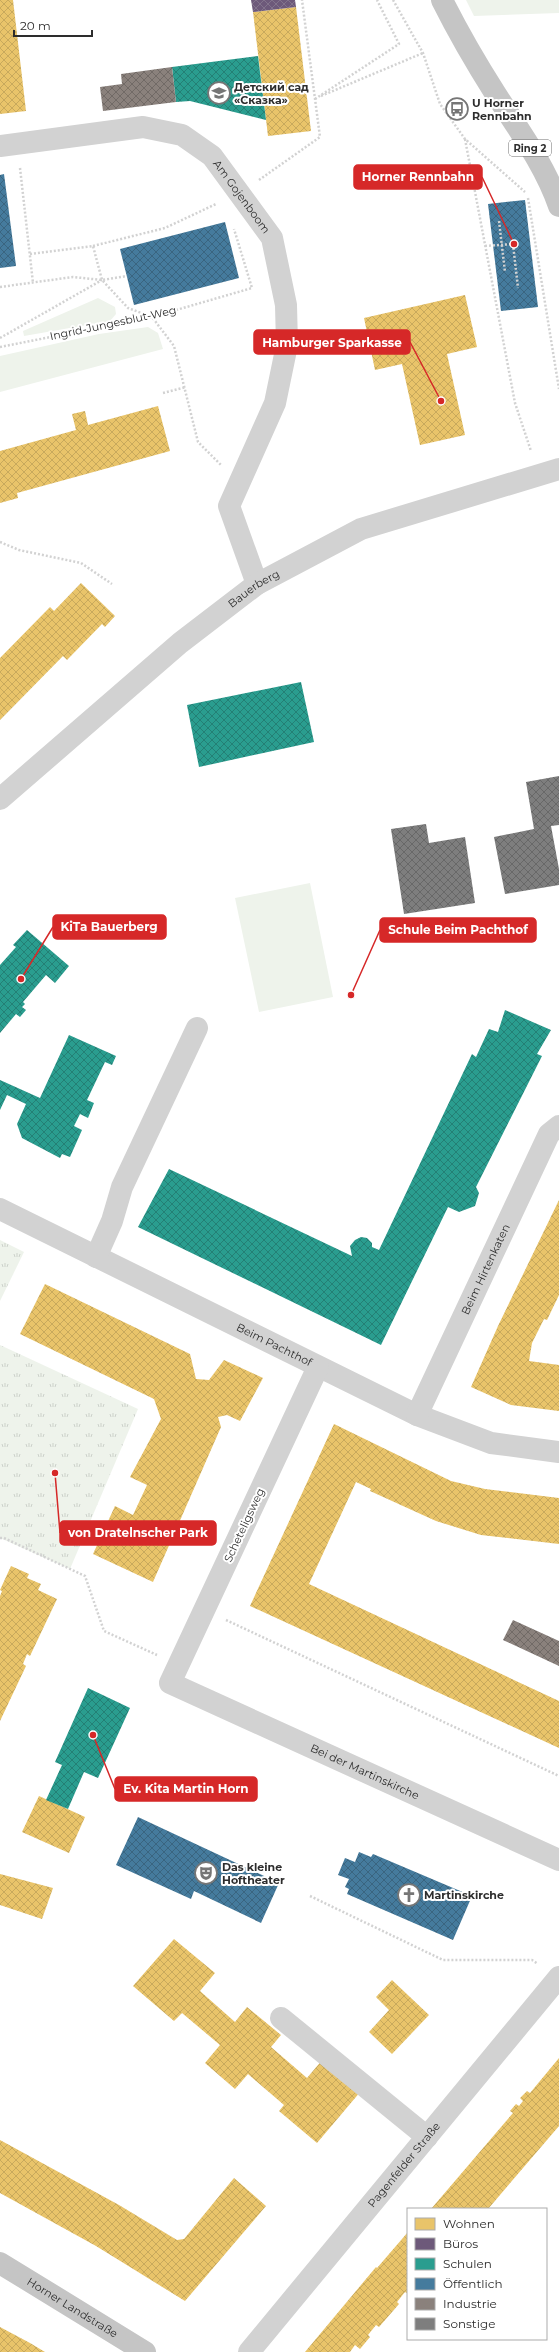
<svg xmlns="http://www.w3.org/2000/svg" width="559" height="2352" font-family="Montserrat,sans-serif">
  <defs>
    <pattern id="park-tufts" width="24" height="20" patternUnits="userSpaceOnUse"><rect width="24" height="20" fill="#eef3eb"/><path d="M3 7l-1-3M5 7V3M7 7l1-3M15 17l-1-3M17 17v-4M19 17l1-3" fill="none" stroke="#ccd1ca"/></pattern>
    <pattern id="homes-cross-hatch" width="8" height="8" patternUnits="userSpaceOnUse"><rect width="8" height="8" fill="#e9c46a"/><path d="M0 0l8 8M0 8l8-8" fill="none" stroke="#c8a95c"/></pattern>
    <pattern id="offices-cross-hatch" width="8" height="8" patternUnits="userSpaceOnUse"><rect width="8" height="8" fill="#6d597a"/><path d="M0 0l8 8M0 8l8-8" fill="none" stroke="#82738c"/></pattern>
    <pattern id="schools-cross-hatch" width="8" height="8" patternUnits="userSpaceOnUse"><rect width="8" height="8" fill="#2a9d8f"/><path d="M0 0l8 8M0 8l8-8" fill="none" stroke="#248075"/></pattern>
    <pattern id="public-cross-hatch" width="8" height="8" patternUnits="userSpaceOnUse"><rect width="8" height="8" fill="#457b9d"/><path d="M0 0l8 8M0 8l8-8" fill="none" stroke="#3a6580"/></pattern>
    <pattern id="industry-cross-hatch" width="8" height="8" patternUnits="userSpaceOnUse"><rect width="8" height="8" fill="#8a817c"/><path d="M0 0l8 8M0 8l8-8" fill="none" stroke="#716a66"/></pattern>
    <pattern id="building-cross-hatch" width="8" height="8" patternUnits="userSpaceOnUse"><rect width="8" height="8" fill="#7e7e7e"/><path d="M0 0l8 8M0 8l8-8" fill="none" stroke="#686868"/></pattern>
  </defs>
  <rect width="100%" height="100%" fill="#fff"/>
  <!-- grass -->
  <g fill="#eef3eb">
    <path d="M466,0h93v13l-85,3z"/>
    <path d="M98,298l17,9 1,7 -6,7 -86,15 -1,-5z"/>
    <path d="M148,327l10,6 5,16 -163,43v-36l99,-22z"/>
    <path d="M310,883l23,114 -74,15 -24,-114z"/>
  </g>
  <!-- park -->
  <g fill="url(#park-tufts)">
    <path d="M0,1240l24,12 -24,49z"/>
    <path d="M0,1345l138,64 -68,160 -70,-31z"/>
  </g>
  <!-- homes -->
  <g fill="url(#homes-cross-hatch)">
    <path d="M0,0h13l13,111 -26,3z"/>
    <path d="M296,7l15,124 -43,5 -15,-124z"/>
    <path d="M465,295l12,52 -30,7 18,81 -45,10 -18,-81 -27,6 -11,-52z"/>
    <path d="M158,406l12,45 -153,42 1,5 -18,5v-52l76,-21 -4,-16 13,-3 3,14z"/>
    <path d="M81,583l34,33 -10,11 -3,-3 -35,36 -4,-4 -63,64v-62l50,-51 4,4z"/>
    <path d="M559,1200v95l-12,25 -3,-1 -12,24 -3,18 30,4v46l-48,-6 -40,-18 27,-61z"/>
    <path d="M45,1284l145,70 6,25 13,1 15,-20 39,18 -23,43 -13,-6 -9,2 3,10 -68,155 -60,-28 22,-48 18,9 14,-30 -17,-8 31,-58 -7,-20 -134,-65z"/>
    <path d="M334,1424l117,57 34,8 74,9v46l-78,-9 -45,-14 -66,-30 1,-2 -15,-7 -47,102 250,117v47l-309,-142z"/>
    <path d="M11,1566l18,8 -2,4 14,6 -3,6 19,9 -27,57 -3,-2 -4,10 3,2 -26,55v-125l2,-5 -2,-1z"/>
    <path d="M39,1796l46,21 -16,36 -47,-21z"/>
    <path d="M0,1874l53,14 -11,31 -42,-14z"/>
    <path d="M174,1939l41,34 -15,18 35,31 12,-15 34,28 -10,12 36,31 16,-19 38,32 -44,52 -38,-32 5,-6 -36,-31 -13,15 -30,-26 15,-18 -38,-32 -8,8 -41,-35z"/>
    <path d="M392,1980l37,35 -37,39 -23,-22 20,-22 -13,-13z"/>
    <path d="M559,2058v68l-71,83h-57l82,-96 -3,-2 6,-7 3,2 4,-5 -3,-3 7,-7 3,2z"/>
    <path d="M0,2140l119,65 58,35 7,-1 50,-61 32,28 -81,95 -89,-55 -96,-53z"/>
    <path d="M408,2232v62l-3,-2 -8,10 2,2 -20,23 -3,-2 -8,10 2,2 -10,12 -5,-4 -5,7h-45l71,-85 1,1z"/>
    <path d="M0,2327l30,16 15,9h-45z"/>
  </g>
  <!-- offices -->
  <path fill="url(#offices-cross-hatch)" d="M251,0h44l1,7 -43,5z"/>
  <!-- schools -->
  <g fill="url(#schools-cross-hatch)">
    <path d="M258,56l8,64 -76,-19 -14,1 -4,-35z"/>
    <path d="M301,682l13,60 -115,25 -12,-62z"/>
    <path d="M27,930l42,36 -14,17 -9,-8 -23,27 2,2 -3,3 4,3 -6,7 -4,-3 -16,19v-68l16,-18 -3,-2z"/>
    <path d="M505,1010l46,20 -14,24 5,2 -66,131 3,6 -4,13 -16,6 -11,-5 -67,138 -243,-118 31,-58 183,87 -2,-10 5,-6 6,-3 6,1 5,5v4l7,3 93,-196 4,3 13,-28 9,3z"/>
    <path d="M69,1035l47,21 -4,9 -7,-3 -18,38 7,3 -6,15 -8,-4 -6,12 8,4 -12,27 -8,-3 -2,4 -38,-20 -5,-14 9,-20 -19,-9 -7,15v-30l40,18z"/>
    <path d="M88,1688l42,20 -32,70 -14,-6 -16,37 -22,-9 16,-35 -7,-3z"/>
  </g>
  <!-- public -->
  <g fill="url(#public-cross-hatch)">
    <path d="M4,174l12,92 -16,2v-93z"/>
    <path d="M525,200l13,107 -37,4 -13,-107z"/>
    <path d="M225,222l14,56 -105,27 -14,-56z"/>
    <path d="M138,1817l141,66 -18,40 -67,-32 -3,8 -75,-34z"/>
    <path d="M359,1852l12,5 2,-3 99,42 -19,44 -106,-46 2,-5 -4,-2 4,-8 -11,-4 7,-17 10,4z"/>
  </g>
  <!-- industry -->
  <g fill="url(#industry-cross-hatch)">
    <path d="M172,67l4,35 -73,9 -3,-24 22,-3 -1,-10z"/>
    <path d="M513,1620l46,21v25l-56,-26z"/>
  </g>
  <!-- building -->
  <g fill="url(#building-cross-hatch)">
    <path d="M559,776v49l-8,1 8,43v16l-54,9 -11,-57 40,-8 -8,-47z"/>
    <path d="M426,824l3,19 36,-6 10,66 -71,11 -13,-85z"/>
  </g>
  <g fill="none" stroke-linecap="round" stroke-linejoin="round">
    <!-- path -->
    <g stroke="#d2d2d2" stroke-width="2.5" stroke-dasharray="2 2" stroke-linecap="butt">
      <path d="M393,0l30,53 17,51 25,35 60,53"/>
      <path d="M321,96l102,-43"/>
      <path d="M315,99l84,-55 -22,-44"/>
      <path d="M465,139l50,264 16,48"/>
      <path d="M20,168l13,115"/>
      <path d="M259,180l61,-43 -18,-137"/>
      <path d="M528,198l31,191"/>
      <path d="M499,221l6,51"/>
      <path d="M93,246l72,-18 51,-24"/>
      <path d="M485,246l28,-2 5,44"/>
      <path d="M30,254l63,-8 9,34 26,28 24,9 22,29 24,96 23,23"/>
      <path d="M0,287l73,-10 29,3 25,-4"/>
      <path d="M0,338l102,-58"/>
      <path d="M0,347l152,-30 100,-29 -18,-59"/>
      <path d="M163,393l23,-6"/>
      <path d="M0,542l19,8 62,13 31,21"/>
      <path d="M0,1538h4l81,38 19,55 53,24"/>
      <path d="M226,1620l333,156"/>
      <path d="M310,1896l133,64h89l6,4"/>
    </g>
    <!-- minor -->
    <g stroke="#d2d2d2" stroke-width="22">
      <path id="s1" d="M0,146l143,-19 39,8 30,21 60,82 14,67 1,40 -12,58 -46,103 28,78"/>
      <path id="s2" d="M0,799l180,-156 77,-59 104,-55 198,-60"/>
      <path id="s3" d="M0,1209l417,206 74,28 68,9"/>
      <path d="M96,1257l16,-36 10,-34 75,-159"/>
      <path id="s4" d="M318,1367l-148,316 389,177"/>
      <path id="s5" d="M417,1415l132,-281 10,-8"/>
      <path d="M281,2018l146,119"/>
      <path id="s6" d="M249,2352l310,-375"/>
    </g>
    <!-- major -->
    <g stroke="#c5c5c5" stroke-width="22">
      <path d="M442,0c16,32 34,63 53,93 23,36 50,72 64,113"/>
      <path id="s7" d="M0,2263l145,89"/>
    </g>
  </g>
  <!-- icons -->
  <defs>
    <g id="school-ring" transform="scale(1.15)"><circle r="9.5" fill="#fff" stroke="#767676" stroke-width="1.5"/><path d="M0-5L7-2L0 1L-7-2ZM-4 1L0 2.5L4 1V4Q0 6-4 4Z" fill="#767676"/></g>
    <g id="bus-ring" transform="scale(1.15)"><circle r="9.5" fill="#fff" stroke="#767676" stroke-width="1.5"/><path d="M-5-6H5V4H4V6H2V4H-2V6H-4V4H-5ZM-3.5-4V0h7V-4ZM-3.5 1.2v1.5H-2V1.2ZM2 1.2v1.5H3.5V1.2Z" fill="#767676"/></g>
    <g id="theatre-ring" transform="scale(1.15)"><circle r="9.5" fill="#fff" stroke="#767676" stroke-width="1.5"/><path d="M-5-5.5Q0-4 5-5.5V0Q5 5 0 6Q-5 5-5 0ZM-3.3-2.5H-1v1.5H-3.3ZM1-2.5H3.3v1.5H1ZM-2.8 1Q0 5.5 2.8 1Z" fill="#767676"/></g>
    <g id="church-ring" transform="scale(1.15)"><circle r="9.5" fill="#fff" stroke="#767676" stroke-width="1.5"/><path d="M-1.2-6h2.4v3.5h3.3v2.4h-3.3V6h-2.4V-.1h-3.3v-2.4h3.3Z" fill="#767676"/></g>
  </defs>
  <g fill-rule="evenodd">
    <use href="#school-ring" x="219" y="93"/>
    <use href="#bus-ring" x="457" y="109"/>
    <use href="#theatre-ring" x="206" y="1873"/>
    <use href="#church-ring" x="409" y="1895"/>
  </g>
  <g text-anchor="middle" stroke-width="4" stroke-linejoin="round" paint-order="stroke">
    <!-- shield labels -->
    <rect fill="#fff" stroke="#6c6c6c" stroke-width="1" x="509" y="140" width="42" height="16" rx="3"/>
    <g font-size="10" font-weight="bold" fill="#2d2d2d">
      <text x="530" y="152">Ring 2</text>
    </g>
    <!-- poi labels -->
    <g font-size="11" font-weight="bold" fill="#2d2d2d" stroke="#fff" text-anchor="start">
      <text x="234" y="91">Детский сад<tspan x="234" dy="13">«Сказка»</tspan></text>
      <text x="472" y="107">U Horner<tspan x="472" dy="13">Rennbahn</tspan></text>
      <text x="222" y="1871">Das kleine<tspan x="222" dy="13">Hoftheater</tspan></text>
      <text x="424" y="1899">Martinskirche</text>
    </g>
    <!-- street labels -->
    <g font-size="11" fill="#2d2d2d" stroke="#fff">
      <text dy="4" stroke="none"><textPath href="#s1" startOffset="271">Am Gojenboom</textPath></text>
      <text transform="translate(113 323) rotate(-12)" y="4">Ingrid-Jungesblut-Weg</text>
      <text dy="4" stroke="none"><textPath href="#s2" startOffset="330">Bauerberg</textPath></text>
      <text dy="4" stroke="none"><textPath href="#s5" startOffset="161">Beim Hirtenkaten</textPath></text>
      <text dy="4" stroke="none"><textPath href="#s3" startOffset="306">Beim Pachthof</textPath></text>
      <text transform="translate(244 1525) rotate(-65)" y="4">Scheteligsweg</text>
      <text dy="4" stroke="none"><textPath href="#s4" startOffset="563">Bei der Martinskirche</textPath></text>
      <text dy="4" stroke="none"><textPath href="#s6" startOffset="243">Pagenfelder Straße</textPath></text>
      <text dy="4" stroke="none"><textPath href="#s7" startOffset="85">Horner Landstraße</textPath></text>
    </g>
  </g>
  <!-- callouts -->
  <path fill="none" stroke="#d62828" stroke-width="1.5" d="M514 244L482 177M441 401L410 342M21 979L53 927M351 995L380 930M55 1473L60 1533M93 1735L115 1789"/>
  <g fill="#d62828" stroke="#fff" stroke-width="1.5">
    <circle cx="514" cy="244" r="4"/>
    <circle cx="441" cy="401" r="4"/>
    <circle cx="21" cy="979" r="4"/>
    <circle cx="351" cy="995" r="4"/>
    <circle cx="55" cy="1473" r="4"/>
    <circle cx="93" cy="1735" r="4"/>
  </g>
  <g fill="#d62828" stroke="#d62828" stroke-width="1.5">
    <rect x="354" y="165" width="128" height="24" rx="4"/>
    <rect x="254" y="330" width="156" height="24" rx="4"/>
    <rect x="53" y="915" width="113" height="24" rx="4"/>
    <rect x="380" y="918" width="156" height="24" rx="4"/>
    <rect x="60" y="1521" width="156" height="24" rx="4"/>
    <rect x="115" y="1777" width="142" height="24" rx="4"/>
  </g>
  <g font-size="12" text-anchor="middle" font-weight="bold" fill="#fff">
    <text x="418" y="181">Horner Rennbahn</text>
    <text x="332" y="347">Hamburger Sparkasse</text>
    <text x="109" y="931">KiTa Bauerberg</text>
    <text x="458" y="934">Schule Beim Pachthof</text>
    <text x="138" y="1537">von Dratelnscher Park</text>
    <text x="186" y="1793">Ev. Kita Martin Horn</text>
  </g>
  <!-- legend -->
  <rect x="407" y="2208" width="140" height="132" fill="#ffffff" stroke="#ababab"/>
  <rect x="415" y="2218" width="20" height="12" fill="#e9c46a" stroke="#ababab"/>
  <text x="443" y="2228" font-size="12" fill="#2d2d2d">Wohnen</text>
  <rect x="415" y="2238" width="20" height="12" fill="#6d597a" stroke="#ababab"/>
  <text x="443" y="2248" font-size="12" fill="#2d2d2d">Büros</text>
  <rect x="415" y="2258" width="20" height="12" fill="#2a9d8f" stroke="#ababab"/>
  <text x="443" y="2268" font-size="12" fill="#2d2d2d">Schulen</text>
  <rect x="415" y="2278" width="20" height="12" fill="#457b9d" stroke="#ababab"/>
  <text x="443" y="2288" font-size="12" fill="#2d2d2d">Öffentlich</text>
  <rect x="415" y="2298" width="20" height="12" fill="#8a817c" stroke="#ababab"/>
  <text x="443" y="2308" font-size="12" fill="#2d2d2d">Industrie</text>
  <rect x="415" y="2318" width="20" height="12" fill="#7e7e7e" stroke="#ababab"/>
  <text x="443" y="2328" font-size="12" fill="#2d2d2d">Sonstige</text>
  <!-- scale -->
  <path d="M14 30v6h78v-6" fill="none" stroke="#2d2d2d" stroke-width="2"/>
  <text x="20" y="30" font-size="12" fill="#2d2d2d" stroke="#ffffff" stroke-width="3" paint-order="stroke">20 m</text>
</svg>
